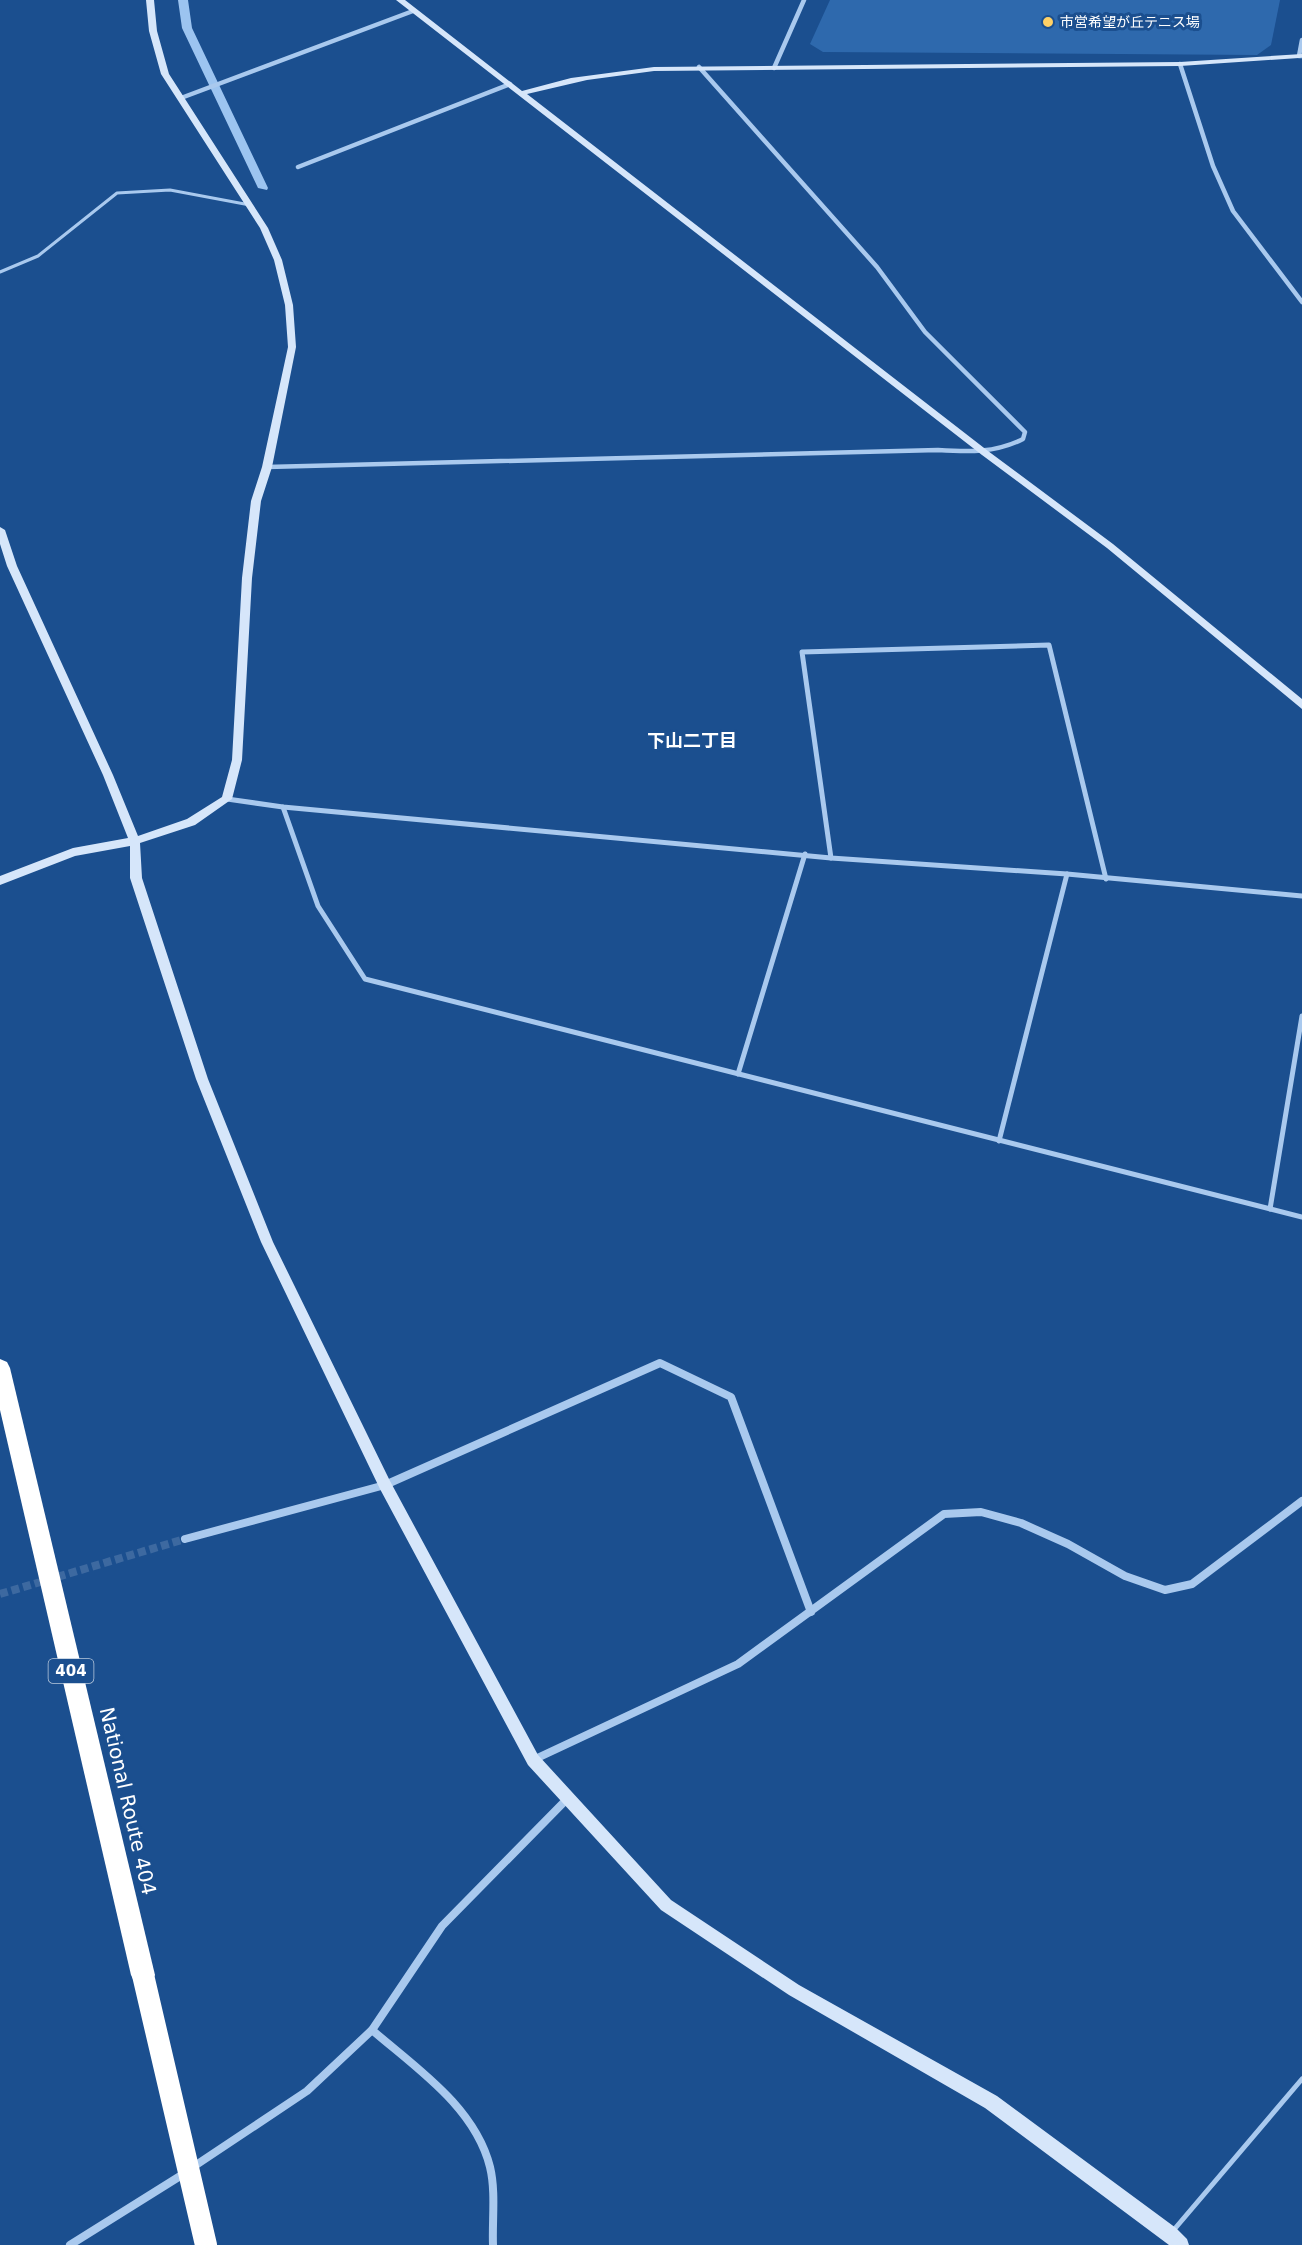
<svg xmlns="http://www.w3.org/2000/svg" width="1302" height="2245" font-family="'DejaVu Sans','Noto Sans JP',sans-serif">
  <rect width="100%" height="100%" fill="#1b4f8f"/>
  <!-- green -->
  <path fill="#2e69ad" d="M830,0h450l-9,45 -14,10 -434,-3 -13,-8z"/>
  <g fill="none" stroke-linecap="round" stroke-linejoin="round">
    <!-- stream -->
    <path fill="#9cc4f0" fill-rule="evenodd" d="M178,0h10l4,28 76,160 -1,2 -9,-2 -76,-160z"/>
    <!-- street-tunnel -->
    <path stroke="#3d69a0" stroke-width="8" stroke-dasharray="8 4" stroke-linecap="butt" d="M0,1594l185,-55"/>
    <!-- lane-far1 -->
    <path stroke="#a9c9ee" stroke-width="3" d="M0,272l38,-16 79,-63 53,-3 80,15"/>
    <!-- lane -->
    <path stroke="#a9c9ee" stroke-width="5" d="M1172,2232l130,-153"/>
    <!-- street-far2 -->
    <g stroke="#a9c9ee" stroke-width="4.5">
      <path d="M1302,40l-3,16h3"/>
      <path d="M1180,64l33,102 20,45 69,91"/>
      <path d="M774,68l30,-68"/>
      <path d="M181,98l232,-87"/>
      <path d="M298,167l212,-83"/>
      <path d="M267,467l671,-17c31,2 57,3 85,-11l2,-7 -100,-100 -48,-65 -178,-200"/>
    </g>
    <!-- street-far1 -->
    <g stroke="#a9c9ee" stroke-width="5">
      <path d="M227,799l56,8 548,51 236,16 235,22"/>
      <path d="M283,807l35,99 47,73 937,238"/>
      <path d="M831,858l-29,-206 247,-7 57,234"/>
      <path d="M738,1074l67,-220"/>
      <path d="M999,1141l68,-267"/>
      <path d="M1270,1209l32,-193"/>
    </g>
    <!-- street -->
    <g stroke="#a9c9ee" stroke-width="8">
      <path d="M185,1539l200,-54 275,-122 71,34 80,215"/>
      <path d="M533,1760l205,-96 206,-150 37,-2 40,11 47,21 57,32 40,14 27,-6 110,-83"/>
      <path d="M372,2030c44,38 103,77 118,137 6,25 2,53 3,78"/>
      <path d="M193,2167l114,-76 65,-61 70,-104 125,-127"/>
      <path d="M70,2245l115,-72"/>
    </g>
    <!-- secondary -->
    <g fill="#d6e6fa" fill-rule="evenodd">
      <path d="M146,0h8l3,31 12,43 99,154 14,32 11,45 3,42 -24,120 -11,34 -9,77 -10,182 -10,39 -37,26 -55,18 2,35 66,201 65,163 117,239 148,274 133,145 128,85 198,111 179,132 11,11 2,6h-20l-184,-137 -196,-113 -128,-85 -133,-145 -148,-276 -119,-247 -65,-163 -66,-201v-32l-55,10 -75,29v-9l73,-28 55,-10 -25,-63 -96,-209 -7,-22v-17l5,3 12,36 96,209 25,61 49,-17 35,-22 10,-37 10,-182 9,-77 11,-34 26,-120 -3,-42 -11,-45 -14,-32 -99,-154 -12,-43z"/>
      <path d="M396,0h9l117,91 49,-13 83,-11 526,-5 122,-8v3l-3,1 -119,8 -526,5 -67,9 -60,14 461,357 125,93 189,155v10l-195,-161 -125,-93z"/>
    </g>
    <!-- highway -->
    <path fill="#fff" fill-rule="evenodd" d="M0,1359l7,3 3,6 145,607 -4,8 -8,4 -8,-4 -4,-8 -131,-565z"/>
    <!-- highway-bridge -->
    <path stroke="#fff" stroke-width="22" d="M143,1975l63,270"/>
  </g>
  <!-- markers -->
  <circle fill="#ffd166" stroke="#1b4f8f" stroke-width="2" cx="1048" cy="22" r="6"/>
  <g text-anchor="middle" stroke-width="6" stroke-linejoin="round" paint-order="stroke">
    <!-- far-poi labels -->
    <g font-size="14" fill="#fff" stroke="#1b4f8f" text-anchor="start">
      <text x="1060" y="27">市営希望が丘テニス場</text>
    </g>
    <!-- shield labels -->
    <rect fill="#1b4f8f" stroke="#bbcadd" stroke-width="1.5" x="48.5" y="1659" width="45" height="24" rx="4.5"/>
    <g font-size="15" font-weight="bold" fill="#fff">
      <text x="71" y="1676">404</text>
    </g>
    <!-- neighbourhood labels -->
    <g font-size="18" font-weight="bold" fill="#fff" stroke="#1b4f8f">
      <text x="692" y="747">下山二丁目</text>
    </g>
    <!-- near-street labels -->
    <g font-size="20" fill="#fff" stroke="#1b4f8f">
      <text transform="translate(128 1801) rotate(77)" y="7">National Route 404</text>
    </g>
  </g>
</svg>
